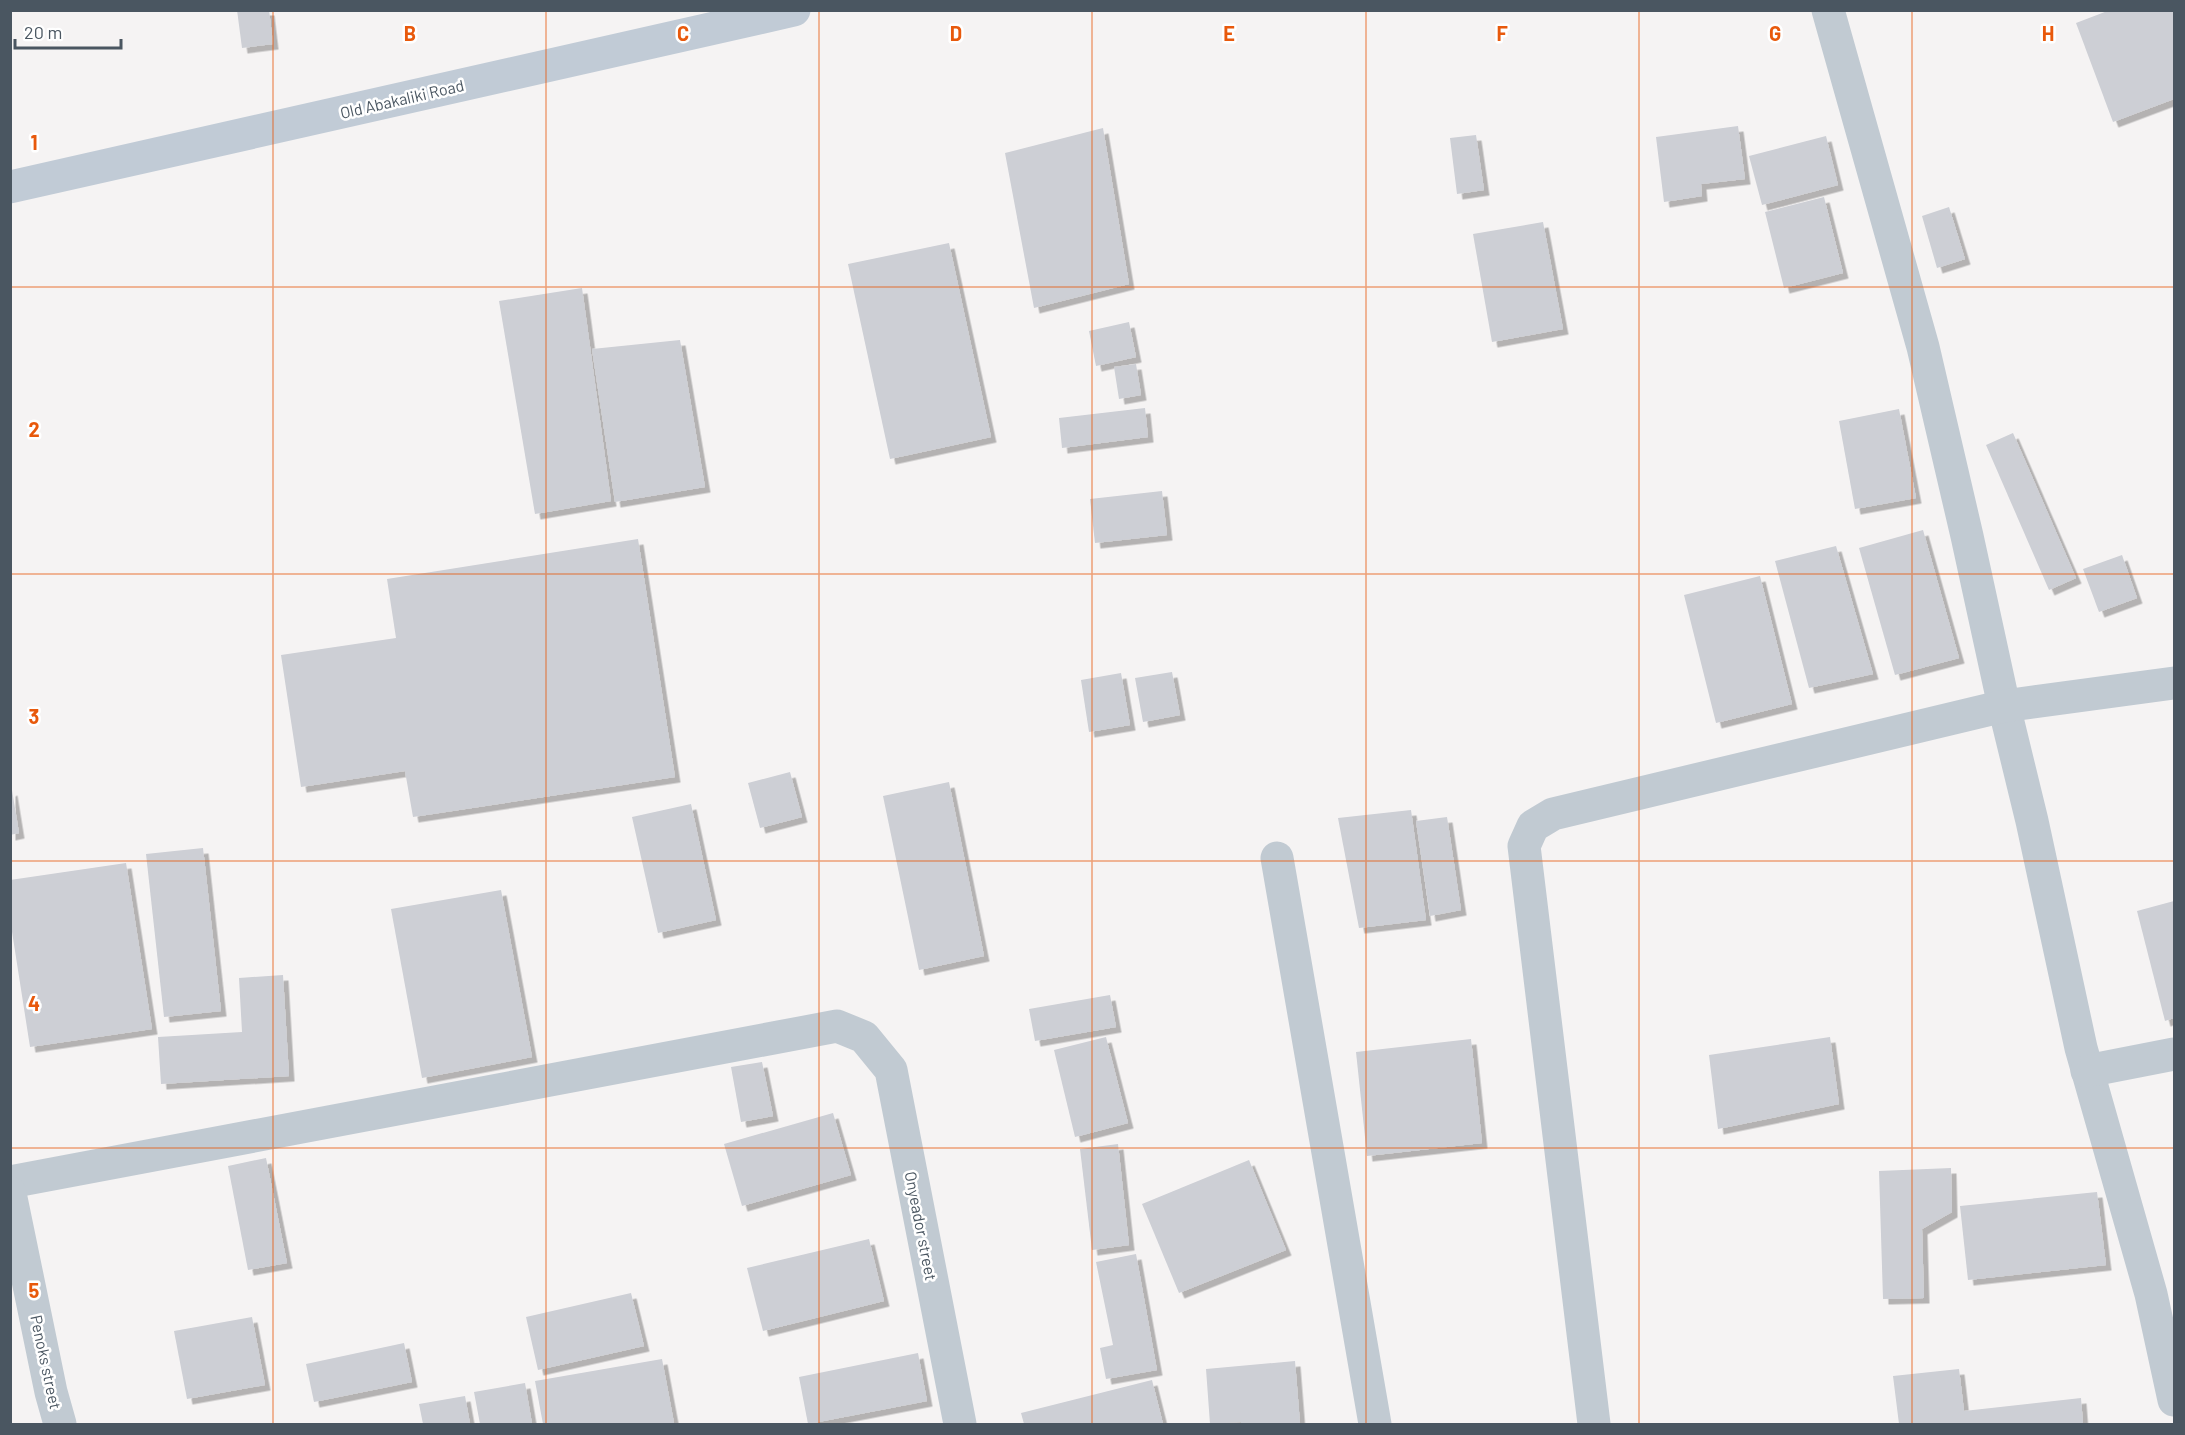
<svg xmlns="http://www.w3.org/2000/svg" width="2185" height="1435" font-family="Barlow,sans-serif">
  <defs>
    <filter id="shadow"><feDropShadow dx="5.5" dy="5.5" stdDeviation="0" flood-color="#0004"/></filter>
  </defs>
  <rect width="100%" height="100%" fill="#f5f3f3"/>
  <!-- building -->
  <g fill="#cdcfd5" filter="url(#shadow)">
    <path d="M237,10h32l4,34 -31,4z"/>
    <path d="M2110,10h64v89l-61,23 -37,-99z"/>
    <path d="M1738,126l7,53 -44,5 1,12 -38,6 -8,-65z"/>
    <path d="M1103,128l26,156 -95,24 -29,-155z"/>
    <path d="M1476,135l8,55 -27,4 -7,-56z"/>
    <path d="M1826,136l12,49 -76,20 -13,-49z"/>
    <path d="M1824,197l19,76 -59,15 -19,-76z"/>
    <path d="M1949,207l16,52 -28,9 -15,-52z"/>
    <path d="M1543,222l20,107 -71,13 -19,-108z"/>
    <path d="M949,243l42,194 -101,22 -42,-195z"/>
    <path d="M582,288l29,213 -76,13 -36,-213z"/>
    <path d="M1129,322l7,35 -40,9 -7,-35z"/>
    <path d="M680,340l25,147 -90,15 -23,-153z"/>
    <path d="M1136,364l5,31 -22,4 -5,-32z"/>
    <path d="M1145,408l3,29 -86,11 -3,-30z"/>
    <path d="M1899,409l17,89 -61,11 -16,-88z"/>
    <path d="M2013,433l63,145 -27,12 -63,-145z"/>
    <path d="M1162,491l5,44 -72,8 -5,-44z"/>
    <path d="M1923,530l36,128 -64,17 -36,-127z"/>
    <path d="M638,539l37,238 -262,40 -8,-46 -104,16 -20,-132 115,-17 -9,-59z"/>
    <path d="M1836,546l37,128 -64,14 -34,-127z"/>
    <path d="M2122,555l15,43 -38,14 -16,-43z"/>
    <path d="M1760,576l32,128 -76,19 -32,-128z"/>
    <path d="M1172,672l8,43 -37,7 -8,-44z"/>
    <path d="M1121,673l9,52 -41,7 -8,-52z"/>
    <path d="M790,772l12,45 -42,11 -12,-45z"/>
    <path d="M949,782l35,174 -65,14 -36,-174z"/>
    <path d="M12,790l7,43 -9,2v-44z"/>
    <path d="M691,804l25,116 -58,13 -26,-116z"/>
    <path d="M1411,810l15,110 -67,8 -21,-110z"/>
    <path d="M1447,817l14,93 -31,6 -14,-95z"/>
    <path d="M203,848l18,163 -57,6 -18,-163z"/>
    <path d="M126,863l26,166 -122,18 -20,-128v-39z"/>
    <path d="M501,890l31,167 -110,21 -31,-169z"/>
    <path d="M2174,901v117l-9,3 -28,-110z"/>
    <path d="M283,975l6,101 -128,8 -3,-47 84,-5 -3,-54z"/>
    <path d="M1110,995l6,32 -81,14 -6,-32z"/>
    <path d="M1106,1037l22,86 -53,14 -21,-87z"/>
    <path d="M1830,1037l9,67 -121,25 -9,-74z"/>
    <path d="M1471,1039l11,104 -115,13 -11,-104z"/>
    <path d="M762,1062l11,54 -32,6 -10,-55z"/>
    <path d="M833,1113l18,62 -109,31 -18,-62z"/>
    <path d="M1118,1144l11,101 -37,5 -12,-101z"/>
    <path d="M266,1158l21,105 -39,7 -20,-104z"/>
    <path d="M1249,1160l37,90 -107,43 -37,-89z"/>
    <path d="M1951,1168l1,44 -30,17 2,69 -41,1 -4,-128z"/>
    <path d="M2097,1192l9,73 -138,15 -8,-74z"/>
    <path d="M869,1239l15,62 -121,30 -16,-63z"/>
    <path d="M1136,1254l21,116 -51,9 -6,-31 13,-3 -17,-83z"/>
    <path d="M631,1293l13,53 -106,24 -12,-53z"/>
    <path d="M252,1317l13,68 -78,14 -13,-68z"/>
    <path d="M404,1343l8,39 -98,20 -8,-38z"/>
    <path d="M918,1353l9,48 -119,23 -9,-47z"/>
    <path d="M662,1359l12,64 -131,1 -8,-43z"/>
    <path d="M1295,1361l5,63h-59v-2l-31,2 -4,-55z"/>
    <path d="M1959,1369l5,42 117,-13 2,26h-184l-6,-48z"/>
    <path d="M1152,1380l11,44h-139l-3,-11z"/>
    <path d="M525,1383l7,41h-52l-6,-32z"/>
    <path d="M465,1396l5,28h-47l-4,-20z"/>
  </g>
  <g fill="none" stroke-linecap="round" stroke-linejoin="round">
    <!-- street -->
    <g stroke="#c1cad2" stroke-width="33">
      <path d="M1828,10l95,337 44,189 37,170 28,115 49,227 70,246 23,106"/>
      <path d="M1277,858l98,566"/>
      <path d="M2087,1071l87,-17"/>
      <path d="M10,1182l827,-156 27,11 27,33 69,354"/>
      <path d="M10,1193l41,199 9,32"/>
      <path d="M1594,1424l-70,-578 9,-20 20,-12 451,-108 170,-23"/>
    </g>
    <!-- secondary -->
    <path stroke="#c1cbd6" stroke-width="33" d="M10,187l784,-177"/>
  </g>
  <!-- grid -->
  <path fill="none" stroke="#e8590c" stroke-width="1.5" stroke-opacity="0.55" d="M273,10v1414M546,10v1414M819,10v1414M1092,10v1414M1366,10v1414M1639,10v1414M1912,10v1414M10,287h2164M10,574h2164M10,861h2164M10,1148h2164"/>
  <g text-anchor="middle" stroke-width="5" stroke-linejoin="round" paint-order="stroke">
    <!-- street labels -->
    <g font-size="16" fill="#4a5661" stroke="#fff">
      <text transform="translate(402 99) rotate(-13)" y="6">Old Abakaliki Road</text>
      <text transform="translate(921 1226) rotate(79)" y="6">Onyeador street</text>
      <text transform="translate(46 1362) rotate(78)" y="6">Penoks street</text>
    </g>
  </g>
  <g font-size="20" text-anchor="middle" font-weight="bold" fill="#e8590c" stroke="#fff" stroke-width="5" stroke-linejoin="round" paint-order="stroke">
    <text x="410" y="41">B</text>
    <text x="683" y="41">C</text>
    <text x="956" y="41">D</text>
    <text x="1229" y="41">E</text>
    <text x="1502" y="41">F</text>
    <text x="1775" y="41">G</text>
    <text x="2048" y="41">H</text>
    <text x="34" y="150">1</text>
    <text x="34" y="437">2</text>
    <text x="34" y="724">3</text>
    <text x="34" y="1011">4</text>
    <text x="34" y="1298">5</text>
  </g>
  <!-- border -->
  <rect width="2185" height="1435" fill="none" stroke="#4a5661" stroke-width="24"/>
  <!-- scale -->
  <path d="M15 39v9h106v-9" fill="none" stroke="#4a5661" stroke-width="3"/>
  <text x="24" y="39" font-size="18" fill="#4a5661" stroke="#ffffff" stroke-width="4.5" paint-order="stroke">20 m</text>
</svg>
